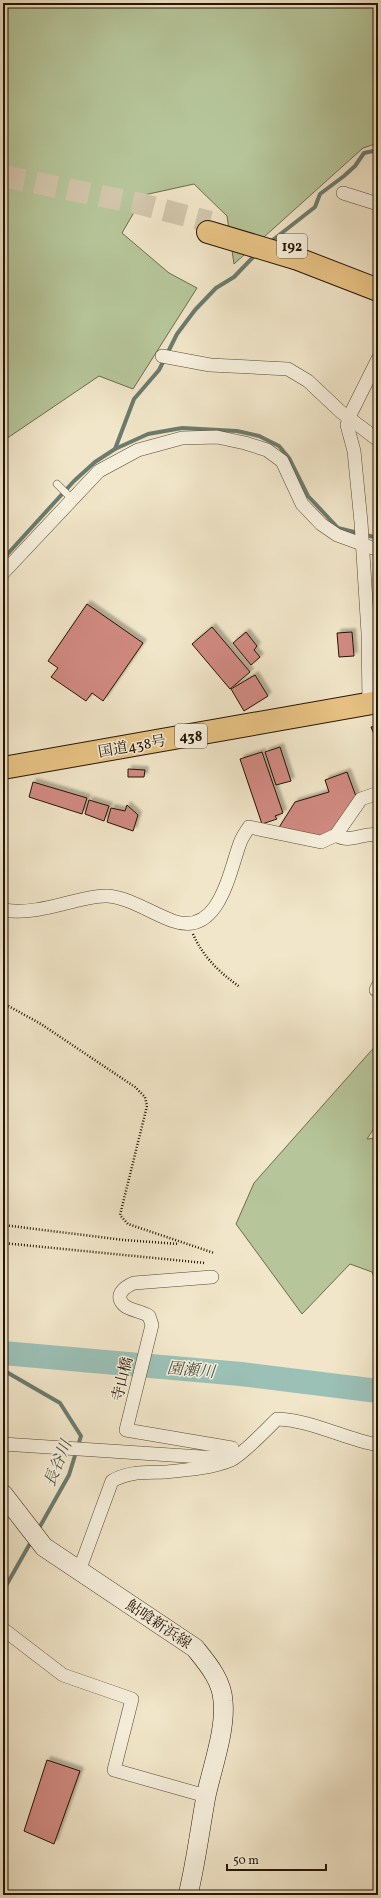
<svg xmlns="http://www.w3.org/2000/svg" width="381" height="1898" font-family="Vollkorn,'Noto Serif JP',serif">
  <defs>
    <filter id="shadow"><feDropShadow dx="3.5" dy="-3.5" stdDeviation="1" flood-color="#0004"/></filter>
  </defs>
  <rect width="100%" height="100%" fill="#f1e6c9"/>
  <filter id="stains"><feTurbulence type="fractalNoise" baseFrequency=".005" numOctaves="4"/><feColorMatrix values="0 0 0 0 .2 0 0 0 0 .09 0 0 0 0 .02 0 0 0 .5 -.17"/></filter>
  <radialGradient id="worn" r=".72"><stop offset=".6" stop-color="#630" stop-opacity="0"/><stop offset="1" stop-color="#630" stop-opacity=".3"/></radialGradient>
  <!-- green -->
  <g fill="#b6c69a" stroke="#6d6c4d">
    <path d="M3,3h375v140l-15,5 -129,116 -7,-48 -33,-32 -50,11 -22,38 47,40 28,15 -64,101 -34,-13 -96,65z"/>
    <path d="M378,1043v79l-11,17 11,-1v151l-6,-17 -22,-8 -48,50 -66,-90 18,-41z"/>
  </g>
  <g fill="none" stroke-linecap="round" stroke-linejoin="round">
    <!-- stream -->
    <g stroke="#6b7b6d" stroke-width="4">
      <path d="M269,243l46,-36 5,-13 24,-18 11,-10 9,-13 14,-3"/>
      <path d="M169,350l8,-16 18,-24 21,-22 18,-11 22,-23"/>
      <path d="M115,449l19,-50 25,-29 5,-10"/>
      <path d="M3,559l71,-78 21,-19 20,-13 33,-15 34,-6 55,3 22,5 20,10 10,12 19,38 30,32 40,10"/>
      <path d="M3,1370l57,33 21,33 -12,39 -31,55"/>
      <path d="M3,1591l29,-51"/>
    </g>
    <!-- river -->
    <path stroke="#9bc0b6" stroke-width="24" d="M3,1353l238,21 137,17"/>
  </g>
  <!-- building -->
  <g fill="#d18a82" stroke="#241300" filter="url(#shadow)">
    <path d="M87,604l56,39 -40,58 -11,-8 -6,8 -35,-24 7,-9 -10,-7z"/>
    <path d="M212,627l38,45 -20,17 -38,-45z"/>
    <path d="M246,632l11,14 -3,4 6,7 -9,8 -18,-22z"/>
    <path d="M352,632l2,24 -15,1 -2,-24z"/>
    <path d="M255,675l13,21 -24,15 -13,-22z"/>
    <path d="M378,726v18l-7,-17z"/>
    <path d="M280,747l11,34 -15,4 -11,-33z"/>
    <path d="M262,752l21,61 -8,3 2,3 -15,5 -22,-65z"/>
    <path d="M128,769l17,1 -1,7h-16z"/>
    <path d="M347,772l10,27 -19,28 -18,10 -42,-8 17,-27 34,-10 -4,-12z"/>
    <path d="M33,782l54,16 -5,16 -53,-17z"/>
    <path d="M89,800l20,6 -5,15 -19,-7z"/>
    <path d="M127,805l11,10 -5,16 -26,-9 4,-14 14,3z"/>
    <path d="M47,1760l33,11 -26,73 -30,-13z"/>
  </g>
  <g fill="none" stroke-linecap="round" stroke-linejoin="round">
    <!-- motorway-tunnel -->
    <path stroke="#d2c6ab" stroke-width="22" stroke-dasharray="22 11" stroke-linecap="butt" d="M3,176l138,28 69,18"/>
    <!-- service casing -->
    <g stroke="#574832" stroke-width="8">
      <path id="service" d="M57,484l15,15"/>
    </g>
    <!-- minor casing -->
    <g stroke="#574832" stroke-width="14">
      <g id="minor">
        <path d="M343,193l35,11"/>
        <path d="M162,356l48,9 78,4 20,12 33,31 37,28"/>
        <path d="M3,573l96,-102 39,-21 44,-12 35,-1 28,6 22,7 15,11 20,43 19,20 16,11 41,15"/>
        <path d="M369,703l-1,-70 -7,-111 -7,-71 -7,-26 4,-12 27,-54"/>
        <path d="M336,835c14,9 27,-3 42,0"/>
        <path d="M3,910c25,4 48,-3 72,-9 10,-2 21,-6 33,-5 22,2 43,17 65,25 46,16 56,-48 67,-78 2,-6 6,-11 9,-16l72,15 15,-7 25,-36 17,-6"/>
        <path d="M376,990l2,-4"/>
        <path d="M3,1444l229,15v-11l-106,-18 26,-105 -3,-9c-6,-4 -19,-6 -24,-10 -12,-10 -1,-19 9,-23l78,-6"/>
        <path d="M79,1571l33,-90c17,-10 34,-8 53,-9 21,-2 47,-4 66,-12 10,-4 37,-32 46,-41 35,1 67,20 101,26"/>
        <path d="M3,1629l60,46 69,24 -18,71 92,26"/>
      </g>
    </g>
    <!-- secondary casing -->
    <g stroke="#241300" stroke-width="20">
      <path id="secondary" d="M3,1494l41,53 151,101c12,15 27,32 28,53 3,29 -11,67 -17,95 -6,33 -10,66 -18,99"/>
    </g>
    <!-- trunk casing -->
    <g stroke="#241300" stroke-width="24">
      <path id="trunk" d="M3,768l375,-66"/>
    </g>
    <!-- motorway casing -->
    <g stroke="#241300" stroke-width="24">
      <path id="motorway" d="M208,232l90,27 80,31"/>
    </g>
    <!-- path -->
    <g stroke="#241300" stroke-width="2.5" stroke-dasharray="1 2" stroke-linecap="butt">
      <path d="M193,934c10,23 27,39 47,53"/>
      <path d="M3,1003l38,21 94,63 10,10 2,9 -27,109 8,9 86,29"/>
      <path d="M3,1225l121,15 55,4"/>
      <path d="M3,1243l202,20"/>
    </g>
    <!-- service -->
    <use href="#service" stroke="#f6efdc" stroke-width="7"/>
    <!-- minor -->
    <use href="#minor" stroke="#f6efdc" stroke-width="13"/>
    <!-- secondary -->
    <use href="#secondary" stroke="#f6efdc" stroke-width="19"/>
    <!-- trunk -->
    <use href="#trunk" stroke="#e8c384" stroke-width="22"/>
    <!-- motorway -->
    <use href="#motorway" stroke="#e8c384" stroke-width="22"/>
  </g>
  <g text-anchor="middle" stroke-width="3" stroke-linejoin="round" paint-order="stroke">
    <!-- shield labels -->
    <g fill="#f6efdc" stroke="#635542" stroke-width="1">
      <rect x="277" y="234" width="30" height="24" rx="3"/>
      <rect x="175" y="724" width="32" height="24" rx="3"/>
    </g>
    <g font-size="14" font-weight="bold" fill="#241300">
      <text x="292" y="251">192</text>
      <text x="191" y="741">438</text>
    </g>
    <!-- street labels -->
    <g font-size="15" fill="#241300" stroke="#f6efdc">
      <text transform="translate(132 746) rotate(-10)" y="5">国道438号</text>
      <text transform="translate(122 1379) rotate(-76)" y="5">寺山橋</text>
      <text transform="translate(159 1624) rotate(34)" y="5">鮎喰新浜線</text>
    </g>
    <!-- water labels -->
    <g font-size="16" font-style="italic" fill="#4e5040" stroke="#f6efdc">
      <text transform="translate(191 1369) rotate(5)" y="6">園瀬川</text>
      <text transform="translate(57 1463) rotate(-68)" y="6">長谷川</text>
    </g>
  </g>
  <!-- margin -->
  <rect width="381" height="1898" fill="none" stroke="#f1e6c9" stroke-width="16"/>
  <rect x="4" y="4" width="373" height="1890" fill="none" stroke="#241300" stroke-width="2"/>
  <rect x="8" y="8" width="365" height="1882" fill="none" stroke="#241300"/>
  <!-- scale -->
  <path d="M227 1864v6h99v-6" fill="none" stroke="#241300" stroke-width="2"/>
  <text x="233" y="1864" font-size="12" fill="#241300" stroke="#f6efdc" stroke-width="3" paint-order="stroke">50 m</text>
  <rect width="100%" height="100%" filter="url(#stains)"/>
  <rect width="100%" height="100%" fill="url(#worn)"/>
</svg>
